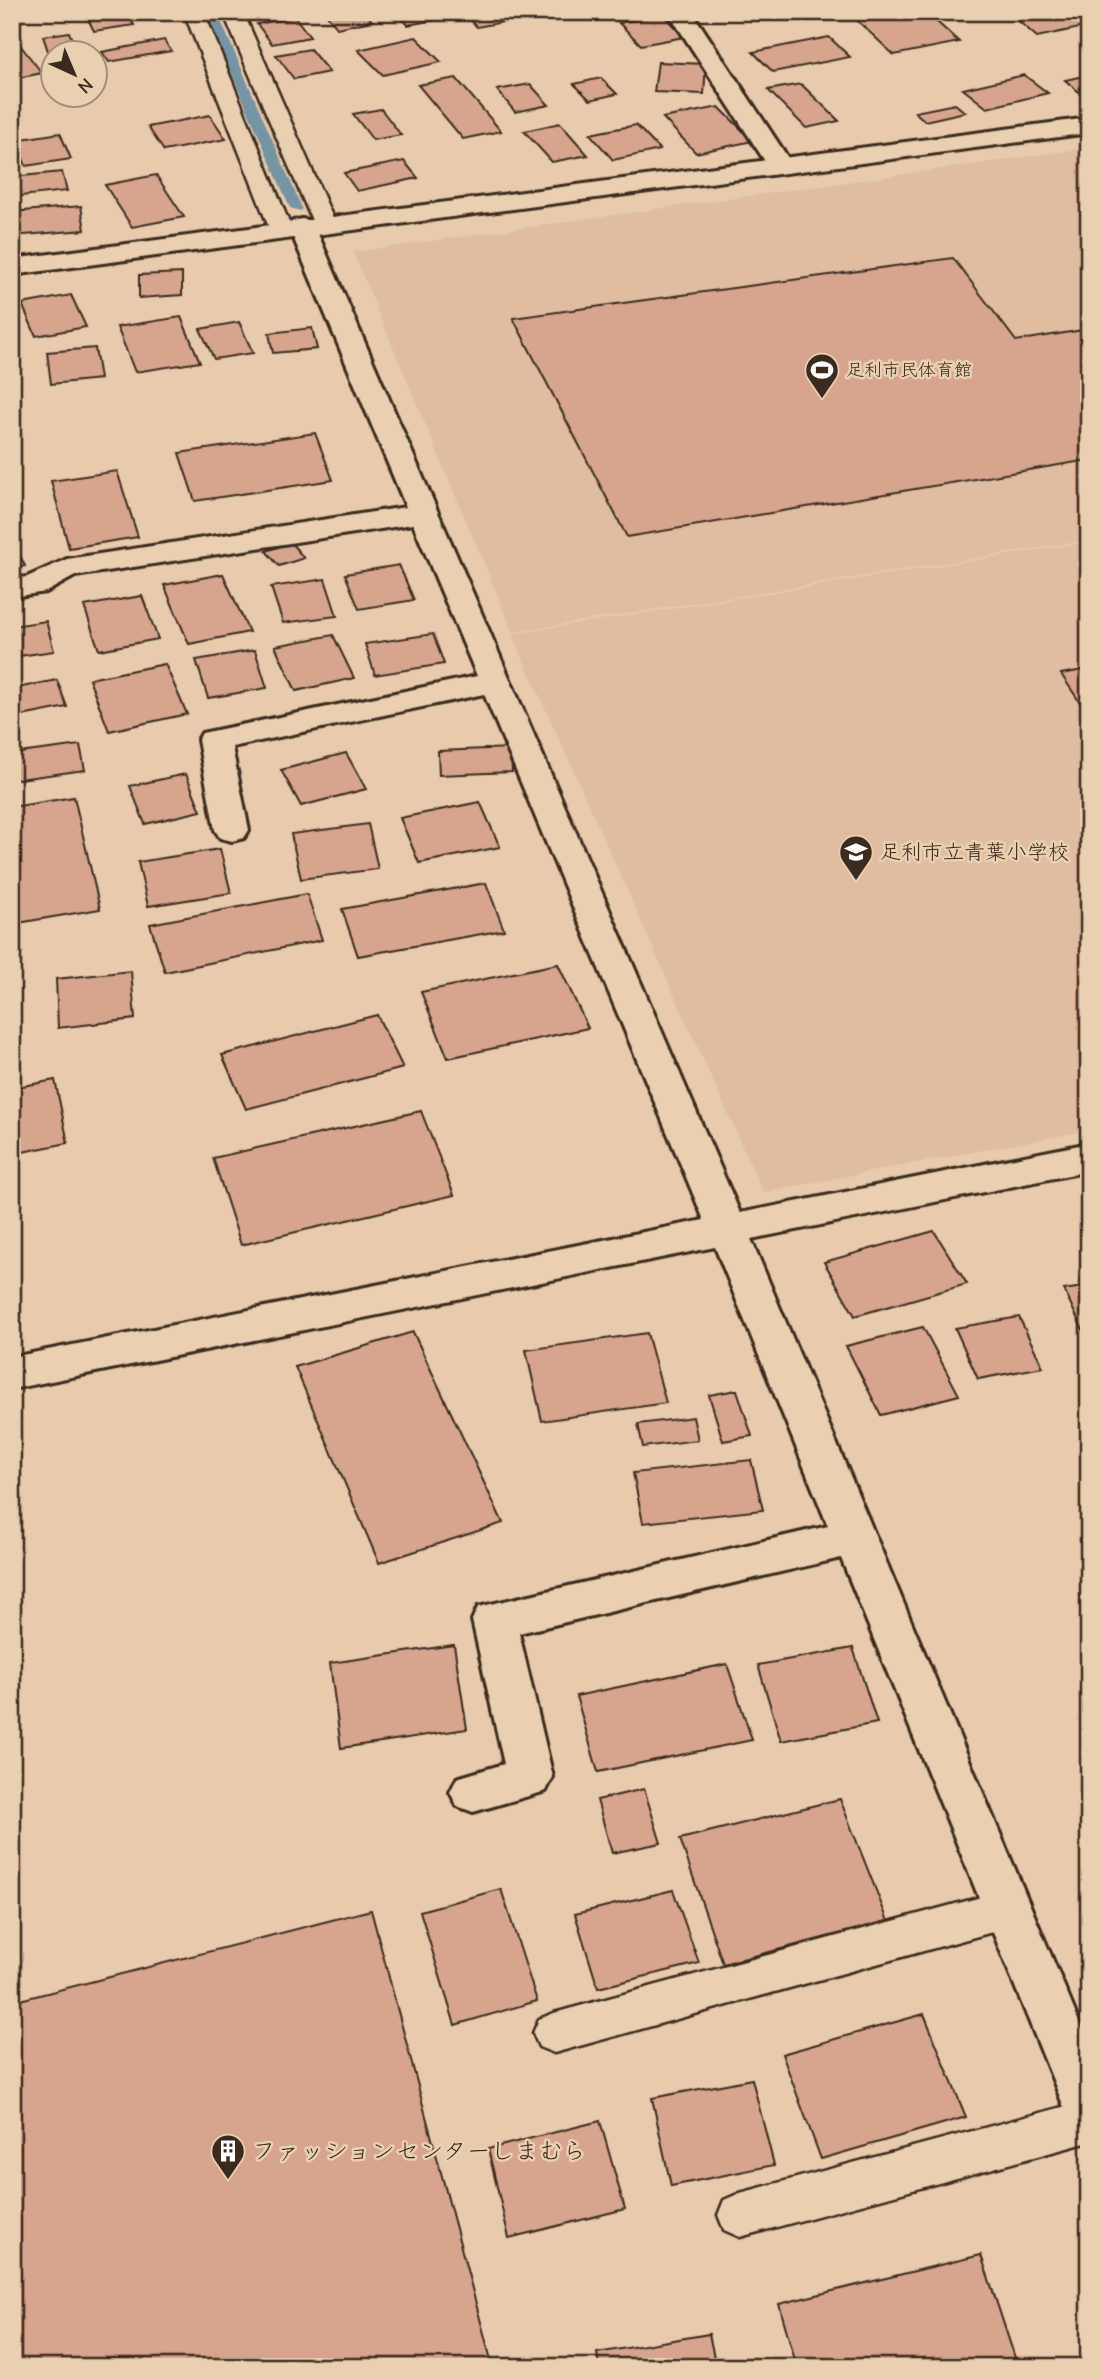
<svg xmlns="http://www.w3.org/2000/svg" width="1101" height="2379" font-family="'Comic Neue','Klee One',sans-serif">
  <rect width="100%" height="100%" fill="#e8caac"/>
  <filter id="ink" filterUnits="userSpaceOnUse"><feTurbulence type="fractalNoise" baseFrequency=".0143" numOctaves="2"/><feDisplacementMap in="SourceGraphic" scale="14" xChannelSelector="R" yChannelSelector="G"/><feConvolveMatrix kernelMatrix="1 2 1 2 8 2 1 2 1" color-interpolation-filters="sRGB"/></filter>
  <g filter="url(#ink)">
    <!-- built -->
    <g fill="#e0bca0">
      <path d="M1089,148v392l-576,92 -160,-380z"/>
      <path d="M1089,542v588l-326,62 -251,-558z"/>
    </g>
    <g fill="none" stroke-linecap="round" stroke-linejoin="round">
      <!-- stream -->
      <path fill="#7594a4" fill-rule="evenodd" d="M205,12h12l85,196 -1,3 -11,-3z"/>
    </g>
    <!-- building -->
    <g fill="#d7a58e" stroke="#3b2a1e" stroke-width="2">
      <path d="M325,12h40l7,9 -35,7z"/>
      <path d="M397,12h30l7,8 -26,5z"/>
      <path d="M463,12h94l-80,15z"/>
      <path d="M848,12h78l33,30 -65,13z"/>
      <path d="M1045,12h44v14l-52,11 -22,-19z"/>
      <path d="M127,13l7,12 -40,6 -6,-12z"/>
      <path d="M662,14l22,23 -43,8 -22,-22z"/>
      <path d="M295,17l15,20 -38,7 -15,-20z"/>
      <path d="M69,32l8,20h-25v11l-9,-27z"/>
      <path d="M416,37l25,25 -58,13 -25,-25z"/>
      <path d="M829,37l21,20 -77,15 -20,-20z"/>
      <path d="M164,40l7,11 -62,11 -7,-10z"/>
      <path d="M20,45l22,28 -30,6v-32z"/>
      <path d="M310,49l19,23 -35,7 -18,-24z"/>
      <path d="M658,62l48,2 -2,30 -50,-2z"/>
      <path d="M1024,75l24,18 -61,15 -24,-19z"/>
      <path d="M1089,75v21l-4,1 -20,-17z"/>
      <path d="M456,78l45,53 -38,8 -45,-54z"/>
      <path d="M601,78l16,16 -27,6 -16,-16z"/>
      <path d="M530,84l19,21 -34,7 -18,-22z"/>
      <path d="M801,84l38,37 -33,7 -38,-38z"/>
      <path d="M955,104l10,8 -40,9 -10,-9z"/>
      <path d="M719,107l34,34 -57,12 -33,-35z"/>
      <path d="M381,109l20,26 -28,5 -20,-26z"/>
      <path d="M210,115l16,24 -62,12 -16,-24z"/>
      <path d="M560,123l28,32 -36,7 -28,-31z"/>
      <path d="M636,125l24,25 -47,10 -23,-26z"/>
      <path d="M60,133l11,26 -45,7 -11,-26z"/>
      <path d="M404,161l14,17 -61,13 -13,-18z"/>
      <path d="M62,172l5,19 -55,6v-20z"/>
      <path d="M156,175l28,42 -52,10 -27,-42z"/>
      <path d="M81,206l4,24 -73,6v-24z"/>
      <path d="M953,258l63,83 73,-12v131l-462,77 -114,-219z"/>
      <path d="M182,273v22l-43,3v-23z"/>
      <path d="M71,295l15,32 -50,9 -14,-32z"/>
      <path d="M181,317l19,45 -65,10 -18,-45z"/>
      <path d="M239,322l14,31 -39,6 -14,-30z"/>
      <path d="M312,328l5,21 -44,4 -4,-20z"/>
      <path d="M95,348l5,31 -49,5 -4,-32z"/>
      <path d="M315,433l18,47 -138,21 -16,-48z"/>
      <path d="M117,471l21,66 -69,11 -18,-67z"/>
      <path d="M12,539l13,27 -13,3z"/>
      <path d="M291,543l13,15 -25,8 -13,-15z"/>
      <path d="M399,565l15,35 -55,9 -14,-35z"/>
      <path d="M223,574l26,58 -60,12 -25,-59z"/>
      <path d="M325,579l12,37 -54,7 -12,-36z"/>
      <path d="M142,596l16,43 -59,11 -15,-44z"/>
      <path d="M46,621l8,30 -42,6v-31z"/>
      <path d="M433,634l11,30 -69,11 -10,-31z"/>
      <path d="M333,635l21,43 -58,13 -21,-45z"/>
      <path d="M255,650l12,38 -59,10 -12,-38z"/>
      <path d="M165,664l22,50 -78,17 -20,-52z"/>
      <path d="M1089,669v47l-28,-42z"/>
      <path d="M57,680l10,27 -55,11v-29z"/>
      <path d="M80,745l5,25 -73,10v-26z"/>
      <path d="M511,748l1,24 -73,3 -1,-24z"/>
      <path d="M346,753l20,36 -65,17 -20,-36z"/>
      <path d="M186,774l15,37 -56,13 -15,-38z"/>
      <path d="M74,797l26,112 -88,15v-117z"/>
      <path d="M480,802l20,45 -81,16 -19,-45z"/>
      <path d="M368,824l10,45 -77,10 -10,-45z"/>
      <path d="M220,849l11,44 -83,13 -10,-44z"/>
      <path d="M486,883l18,47 -146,26 -16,-47z"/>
      <path d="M307,894l15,46 -157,32 -15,-48z"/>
      <path d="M558,964l30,64 -140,30 -27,-66z"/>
      <path d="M131,971l4,48 -77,9 -2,-49z"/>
      <path d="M377,1015l26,53 -157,41 -24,-54z"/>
      <path d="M55,1080l13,63 -56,11v-66z"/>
      <path d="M421,1111l33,84 -213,50 -28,-87z"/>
      <path d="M934,1231l33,53 -112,32 -31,-54z"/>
      <path d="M1089,1286v57l-25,-53z"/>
      <path d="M1019,1317l24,50 -65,12 -23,-51z"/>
      <path d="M923,1327l36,68 -78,20 -35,-69z"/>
      <path d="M413,1332l90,191 -124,40 -84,-196z"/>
      <path d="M647,1333l19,70 -124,18 -16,-71z"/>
      <path d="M737,1390l15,46 -29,5 -14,-46z"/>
      <path d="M693,1417l5,23 -55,7 -5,-23z"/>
      <path d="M751,1460l12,50 -120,13 -10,-50z"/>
      <path d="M454,1645l13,84 -126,19 -11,-85z"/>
      <path d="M853,1648l24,75 -96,18 -23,-76z"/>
      <path d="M727,1664l25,76 -154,32 -22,-76z"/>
      <path d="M644,1789l17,54 -49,10 -15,-53z"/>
      <path d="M840,1799l48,122 -165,43 -43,-125z"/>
      <path d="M501,1889l36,112 -82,24 -35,-114z"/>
      <path d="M673,1890l26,73 -101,25 -23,-74z"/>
      <path d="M371,1910l120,450 -22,7h-457v-365z"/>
      <path d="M924,2014l42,103 -145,42 -39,-105z"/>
      <path d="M752,2079l22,86 -103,21 -19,-88z"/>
      <path d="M600,2121l25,88 -116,29 -21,-89z"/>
      <path d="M981,2255l37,112h-221l-18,-63z"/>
      <path d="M709,2334l7,33h-117l-2,-14z"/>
    </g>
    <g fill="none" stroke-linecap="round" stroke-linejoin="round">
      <!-- service casing -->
      <g stroke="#3b2a1e" stroke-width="5">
        <g id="service">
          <path d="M184,12h20l88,218 -3,5 -8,2 -11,-7z"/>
          <path d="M223,12h20l93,213 -3,5 -8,2 -11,-7z"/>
          <path d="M1007,1890l15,6 6,13 -6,13 -15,6 -453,125 -15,-6 -6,-14 6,-14 15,-6z"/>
          <path d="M1089,2100v42l-349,95 -16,-7 -6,-15 6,-15 16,-7z"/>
        </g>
      </g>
      <!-- minor casing -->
      <g stroke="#3b2a1e" stroke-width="6">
        <g id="minor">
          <path d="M668,12h24l102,155 -4,5h-18z"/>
          <path d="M302,219l9,2 4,6 425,986 349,-70v28l-338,68 338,807v85l-18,-7 -7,-17 -223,-549 -322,75 34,144 -7,14 -73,21 -16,-6 -7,-14 7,-14 47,-14 -32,-144 6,-13 350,-81 -113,-279 -703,142v-32l692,-137 -220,-526 -252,53 17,83 -5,8 -12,3 -12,-3 -5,-8 -17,-90 4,-7 275,-57 -64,-152 -338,52 -29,16 -34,5v-18l15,-2 40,-18 339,-52 -117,-280 4,-6z"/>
        </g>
      </g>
      <!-- tertiary casing -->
      <g stroke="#3b2a1e" stroke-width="6">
        <path id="tertiary" d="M1089,118v15l-1077,142v-16z"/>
      </g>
      <!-- service -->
      <use href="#service" fill="#e9d0b1" fill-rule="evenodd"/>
      <!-- minor -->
      <use href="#minor" fill="#e9d0b1" fill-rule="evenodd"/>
      <!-- tertiary -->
      <use href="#tertiary" fill="#e9d0b1" fill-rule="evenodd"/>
    </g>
  </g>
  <!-- icons -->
  <defs>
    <g id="stadium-pin" transform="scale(1.75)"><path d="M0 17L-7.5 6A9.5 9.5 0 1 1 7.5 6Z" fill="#3b2a1e" stroke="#e9d0b1"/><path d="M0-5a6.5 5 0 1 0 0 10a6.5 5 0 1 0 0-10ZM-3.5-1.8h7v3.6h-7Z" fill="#fff"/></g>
    <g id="school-pin" transform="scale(1.75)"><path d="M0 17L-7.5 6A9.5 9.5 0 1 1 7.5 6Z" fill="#3b2a1e" stroke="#e9d0b1"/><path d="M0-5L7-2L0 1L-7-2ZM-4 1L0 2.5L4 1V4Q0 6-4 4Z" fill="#fff"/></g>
    <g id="building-pin" transform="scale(1.75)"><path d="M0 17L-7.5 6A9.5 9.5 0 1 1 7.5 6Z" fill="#3b2a1e" stroke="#e9d0b1"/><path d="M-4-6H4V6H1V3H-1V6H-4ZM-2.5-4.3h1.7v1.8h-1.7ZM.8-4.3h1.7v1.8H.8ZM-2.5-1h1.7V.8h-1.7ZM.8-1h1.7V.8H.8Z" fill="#fff"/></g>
  </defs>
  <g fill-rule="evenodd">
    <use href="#stadium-pin" x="822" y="370"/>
    <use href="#school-pin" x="856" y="852"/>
    <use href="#building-pin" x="228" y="2151"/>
  </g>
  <g text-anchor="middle" stroke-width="5" stroke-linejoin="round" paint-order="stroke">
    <!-- far-poi labels -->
    <g font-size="18" fill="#3b2a1e" stroke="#e9d0b1" text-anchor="start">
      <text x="846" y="376">足利市民体育館</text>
    </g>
    <!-- poi labels -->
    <g font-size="21" fill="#3b2a1e" stroke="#e9d0b1" text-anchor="start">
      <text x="880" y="859">足利市立青葉小学校</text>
    </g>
    <!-- near-poi labels -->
    <g font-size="24" fill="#3b2a1e" stroke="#e9d0b1" text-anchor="start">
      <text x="252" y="2159">ファッションセンターしまむら</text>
    </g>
  </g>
  <!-- margin -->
  <rect width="1101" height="2379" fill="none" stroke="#e9d0b1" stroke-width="42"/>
  <rect x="21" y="21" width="1059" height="2337" fill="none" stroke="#3b2a1e" stroke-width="2.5" filter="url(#ink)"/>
  <!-- north arrow -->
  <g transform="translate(74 74) rotate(136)"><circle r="33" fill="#e9d0b1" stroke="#a38e76" stroke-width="2"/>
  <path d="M0-5L12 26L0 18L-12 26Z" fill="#3b2a1e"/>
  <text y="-10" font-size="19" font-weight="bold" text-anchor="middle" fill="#3b2a1e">N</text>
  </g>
</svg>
